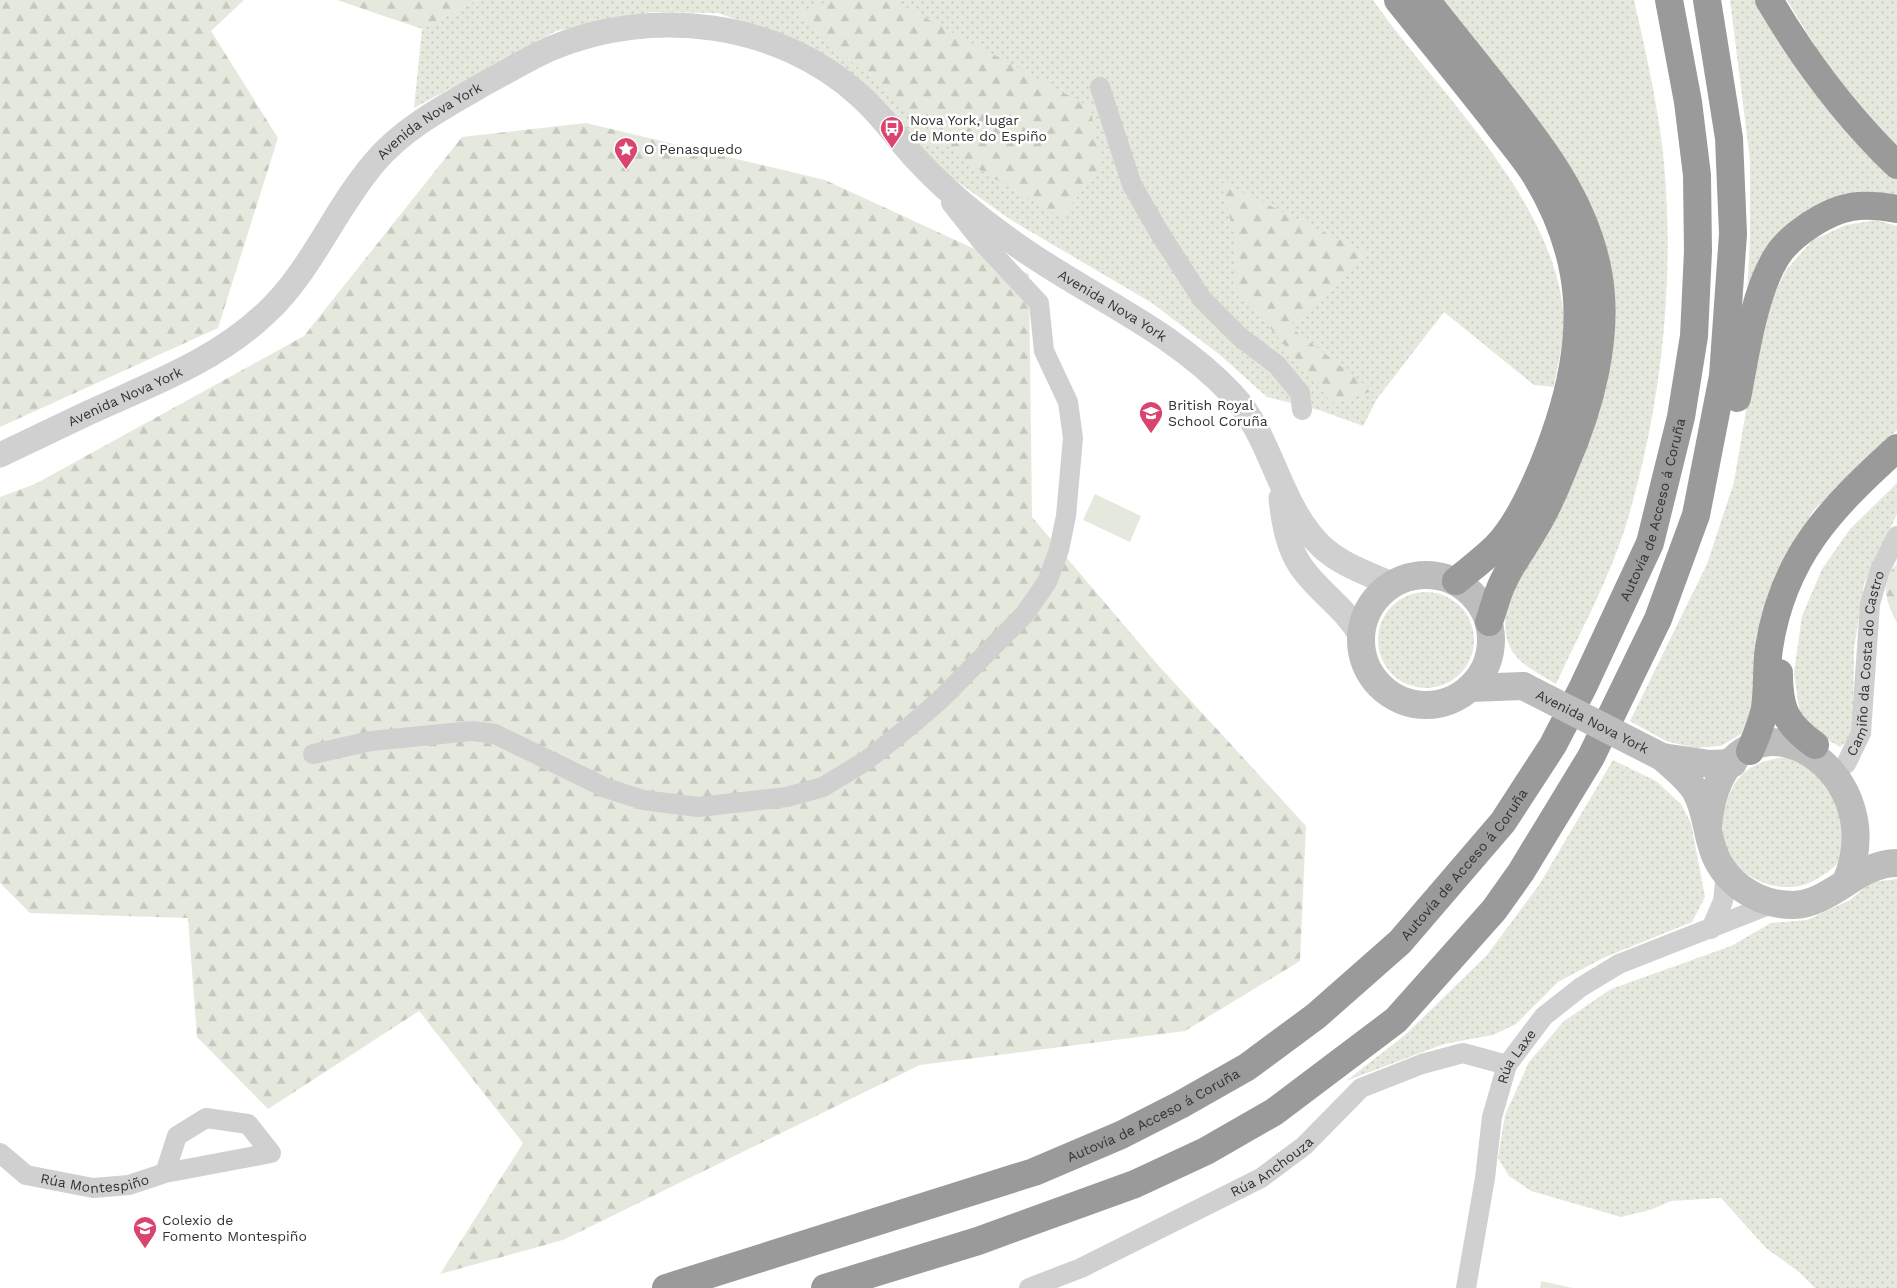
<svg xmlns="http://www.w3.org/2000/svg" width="1897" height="1288" font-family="'Work Sans',sans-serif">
  <defs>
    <pattern id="grass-dots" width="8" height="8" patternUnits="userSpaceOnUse" patternTransform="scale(1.25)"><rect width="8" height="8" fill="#e5e9dd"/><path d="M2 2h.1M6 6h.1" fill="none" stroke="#c5c8be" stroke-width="1.8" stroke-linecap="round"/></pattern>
    <pattern id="forest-firs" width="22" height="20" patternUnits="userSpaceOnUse" patternTransform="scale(1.25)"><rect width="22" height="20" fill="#e5e9dd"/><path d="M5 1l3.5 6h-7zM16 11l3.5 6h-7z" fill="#c5c8be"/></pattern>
  </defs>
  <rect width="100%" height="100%" fill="#fff"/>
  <!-- grass -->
  <g fill="url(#grass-dots)">
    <path d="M477,0h896c65,93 183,200 191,319 1,21 -7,46 -10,68l-20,-2 -90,-73 -67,87 -14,27 -44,-16 -52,-13 -47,-42 -68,-52 -141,-83 -70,-50 -141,-128 -82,-29 -66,-1 -96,19 -142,77 8,-79z"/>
    <path d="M1440,0h194c12,53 25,109 30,163 11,121 -3,246 -38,362 -17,55 -46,107 -70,159 -38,-22 -55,-30 -50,-78l103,-248z"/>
    <path d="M1730,0h29l138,177v20l-51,-1 -99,102 3,-61v-77z"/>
    <path d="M1787,0h110v146l-62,-67z"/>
    <path d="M1876,220l21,6v204l-84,81 -28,49 -31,149 -13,25 -20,12 -27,2 -28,-7 -36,-20 77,-157 27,-82 27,-160 25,-52 27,-30 33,-15z"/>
    <path d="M1897,483v31l-33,70 -10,65 -1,87 -13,11 -26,-15 -14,-17 -6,-42 8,-57 20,-47 28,-40z"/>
    <circle cx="1426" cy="640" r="48"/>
    <path d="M1785,757l20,3 42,41c-2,14 -2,44 -7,57 -3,10 -17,17 -25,22 -38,22 -96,-10 -95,-55 1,-7 5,-16 7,-23 9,-31 27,-40 58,-45z"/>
    <path d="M1613,760l43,21 25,23 10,19 14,74 -13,25 -89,36 -45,24 -42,42 -23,11 -49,9 -98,37 59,-46 82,-80 52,-70z"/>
    <path d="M1897,879v409h-82l-16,-16 -33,-24 -45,-50 -50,3 -21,9 -29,7 -90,-26 -22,-15 -11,-18 7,-43 24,-53 35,-41 47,-32 120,-43 40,-23 36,-3 43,-20 21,-18z"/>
  </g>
  <!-- forest -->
  <g fill="url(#forest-firs)">
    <path d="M0,0h244l-33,31 67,107 -60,190 -218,99z"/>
    <path d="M337,0h140l-55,29z"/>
    <path d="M833,0h59l198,107 12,58 -41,53 -91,-54 -175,-151z"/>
    <path d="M586,123l239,57 204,94 3,243 126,148 148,161 -6,135 -115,70 -265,34 -357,175 -123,34 83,-131 -104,-132 -151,98 -71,-72 -9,-119 -158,-5 -30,-30v-386l35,-13 269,-148 158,-199z"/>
    <path d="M1221,182l148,72 -80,72 84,65 -41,12 -99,-120 3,-40z"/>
    <path d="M1897,564v59c-10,-18 -19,-42 0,-59z"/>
  </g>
  <!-- park -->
  <g fill="#e5e9dd">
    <path d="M1095,494l46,22 -11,26 -47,-22z"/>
    <path d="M1541,1281l32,7h-33z"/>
  </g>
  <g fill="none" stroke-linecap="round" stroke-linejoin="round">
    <!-- minor -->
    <g stroke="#d0d0d0" stroke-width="20">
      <path d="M1100,87l32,98 27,47 43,67 38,38 37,28 23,28 2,17"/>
      <path d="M313,754l58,-13 101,-10 23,3 111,54 37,12 55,7 89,-10 36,-10 44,-27 43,-34 30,-26 84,-85 23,-33 12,-32 7,-34 7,-78 -5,-36 -24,-51 -5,-48 -57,-61 -31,-39"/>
      <path id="s1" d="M1846,764l15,-31 9,-129 10,-34 17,-34"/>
      <path d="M1711,929l12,-28 3,-27"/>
      <path id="s2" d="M0,1153l26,22 67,13 36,-3 36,-12 106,-20 -23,-29 -42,-6 -29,18 -12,37"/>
      <path id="s3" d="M1029,1288l52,-20 180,-90 43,-32 57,-58 61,-24 41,-11 44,12"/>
      <path id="s4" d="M1466,1288l19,-110 7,-61 15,-52 37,-49 37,-29 38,-23 155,-61"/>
    </g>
    <!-- tertiary -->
    <g stroke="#d0d0d0" stroke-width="25">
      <path id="s5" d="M0,455c29,-14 59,-28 88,-42 63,-29 126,-51 177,-99 46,-42 69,-104 109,-151 30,-36 75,-59 115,-82 21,-11 42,-24 63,-33 101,-42 226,-27 308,48 23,20 39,45 59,66 30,32 66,61 102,86 70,49 151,82 211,146 41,44 46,110 89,152 20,19 46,27 70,38"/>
      <path d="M1281,498c2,22 7,51 21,70 17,24 43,40 58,66"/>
    </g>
    <!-- secondary -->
    <g stroke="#bdbdbd" stroke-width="28">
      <circle cx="1426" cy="640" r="65"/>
      <path d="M1470,688l53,-2"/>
      <path d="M1662,757c12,11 26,21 34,35 9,16 10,34 15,51 9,37 44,62 82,62 39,-1 64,-42 104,-42"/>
      <path d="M1662,757l48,7 23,-1"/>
      <path d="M1708,825c17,-157 189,-64 138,57"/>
    </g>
    <!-- motorway -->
    <g stroke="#9a9a9a" stroke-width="28">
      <path d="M1398,0c32,40 65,80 97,121 13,18 29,35 41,55 49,81 52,157 23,246 -12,37 -36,98 -63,125 -12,12 -27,23 -40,34"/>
      <path d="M1426,0c24,31 49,61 73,92 43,54 86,110 99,180 12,64 -8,136 -34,195 -8,20 -17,42 -29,61 -10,18 -22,33 -31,52 -7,13 -10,28 -15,42"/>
      <path d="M1769,0c36,61 77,116 128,165"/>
      <path d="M1737,398c8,-42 17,-106 40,-142 8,-13 21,-23 33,-31 30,-20 52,-23 87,-16"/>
      <path d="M1779,673c0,37 7,51 36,72"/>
      <path d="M1750,751c6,-14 12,-28 15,-43 3,-20 1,-41 4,-60 14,-92 63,-141 128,-200"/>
      <path id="s6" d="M666,1288l368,-116 87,-37 59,-30 67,-38 69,-51 84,-74 103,-120 50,-77 30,-58 67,-144 31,-126 13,-81 4,-85 -1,-76 -9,-73 -19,-102"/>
      <path d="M825,1288l153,-47 157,-57 71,-33 68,-39 122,-92 98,-110 27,-38 70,-115 67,-138 38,-104 27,-139 10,-142 -4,-96 -22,-138"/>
    </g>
    <!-- secondary-bridge -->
    <path stroke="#bdbdbd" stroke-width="28" id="s7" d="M1523,686l139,71"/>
  </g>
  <!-- icons -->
  <defs>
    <g id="bus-pin" transform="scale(1.25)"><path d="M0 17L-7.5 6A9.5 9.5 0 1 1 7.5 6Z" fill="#da456f" stroke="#fff"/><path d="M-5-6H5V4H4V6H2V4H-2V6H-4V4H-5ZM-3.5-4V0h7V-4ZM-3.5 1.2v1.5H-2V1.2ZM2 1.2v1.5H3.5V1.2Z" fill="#fff"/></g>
    <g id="sight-pin" transform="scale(1.25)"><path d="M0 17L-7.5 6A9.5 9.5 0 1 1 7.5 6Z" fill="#da456f" stroke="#fff"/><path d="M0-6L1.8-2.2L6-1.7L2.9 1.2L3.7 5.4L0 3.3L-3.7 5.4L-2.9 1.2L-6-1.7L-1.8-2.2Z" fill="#fff"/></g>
    <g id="school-pin" transform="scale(1.25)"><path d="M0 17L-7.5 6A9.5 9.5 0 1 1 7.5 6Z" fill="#da456f" stroke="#fff"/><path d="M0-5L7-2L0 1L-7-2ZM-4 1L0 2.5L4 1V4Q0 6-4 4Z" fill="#fff"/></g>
  </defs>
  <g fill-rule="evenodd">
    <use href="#bus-pin" x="892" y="128"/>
    <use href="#sight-pin" x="626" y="149"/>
    <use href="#school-pin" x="1151" y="413"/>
    <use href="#school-pin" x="145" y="1228"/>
  </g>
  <g text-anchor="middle" stroke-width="5" stroke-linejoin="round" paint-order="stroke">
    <!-- poi labels -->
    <g font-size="14" fill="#333" stroke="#fff" text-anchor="start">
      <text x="910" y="125">Nova York, lugar<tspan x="910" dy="16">de Monte do Espiño</tspan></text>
      <text x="644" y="154">O Penasquedo</text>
      <text x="1168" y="410">British Royal<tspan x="1168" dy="16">School Coruña</tspan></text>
      <text x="162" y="1225">Colexio de<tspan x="162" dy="16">Fomento Montespiño</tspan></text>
    </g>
    <!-- street labels -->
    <g font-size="14" fill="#333" stroke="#fff">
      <text dy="5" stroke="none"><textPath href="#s5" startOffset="558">Avenida Nova York</textPath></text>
      <text dy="5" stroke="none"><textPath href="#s5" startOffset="1360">Avenida Nova York</textPath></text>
      <text dy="5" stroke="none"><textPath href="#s5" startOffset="138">Avenida Nova York</textPath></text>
      <text dy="5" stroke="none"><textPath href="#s6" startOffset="1328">Autovía de Acceso á Coruña</textPath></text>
      <text dy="5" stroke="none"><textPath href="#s1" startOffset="104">Camiño da Costa do Castro</textPath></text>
      <text dy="5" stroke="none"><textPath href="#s7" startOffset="78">Avenida Nova York</textPath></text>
      <text dy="5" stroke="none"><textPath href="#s6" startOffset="922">Autovía de Acceso á Coruña</textPath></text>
      <text dy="5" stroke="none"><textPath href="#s4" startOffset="239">Rúa Laxe</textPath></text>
      <text dy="5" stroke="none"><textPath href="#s6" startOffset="518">Autovía de Acceso á Coruña</textPath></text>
      <text dy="5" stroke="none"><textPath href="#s3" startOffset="272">Rúa Anchouza</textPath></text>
      <text dy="5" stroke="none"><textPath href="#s2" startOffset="104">Rúa Montespiño</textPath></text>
    </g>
  </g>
</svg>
